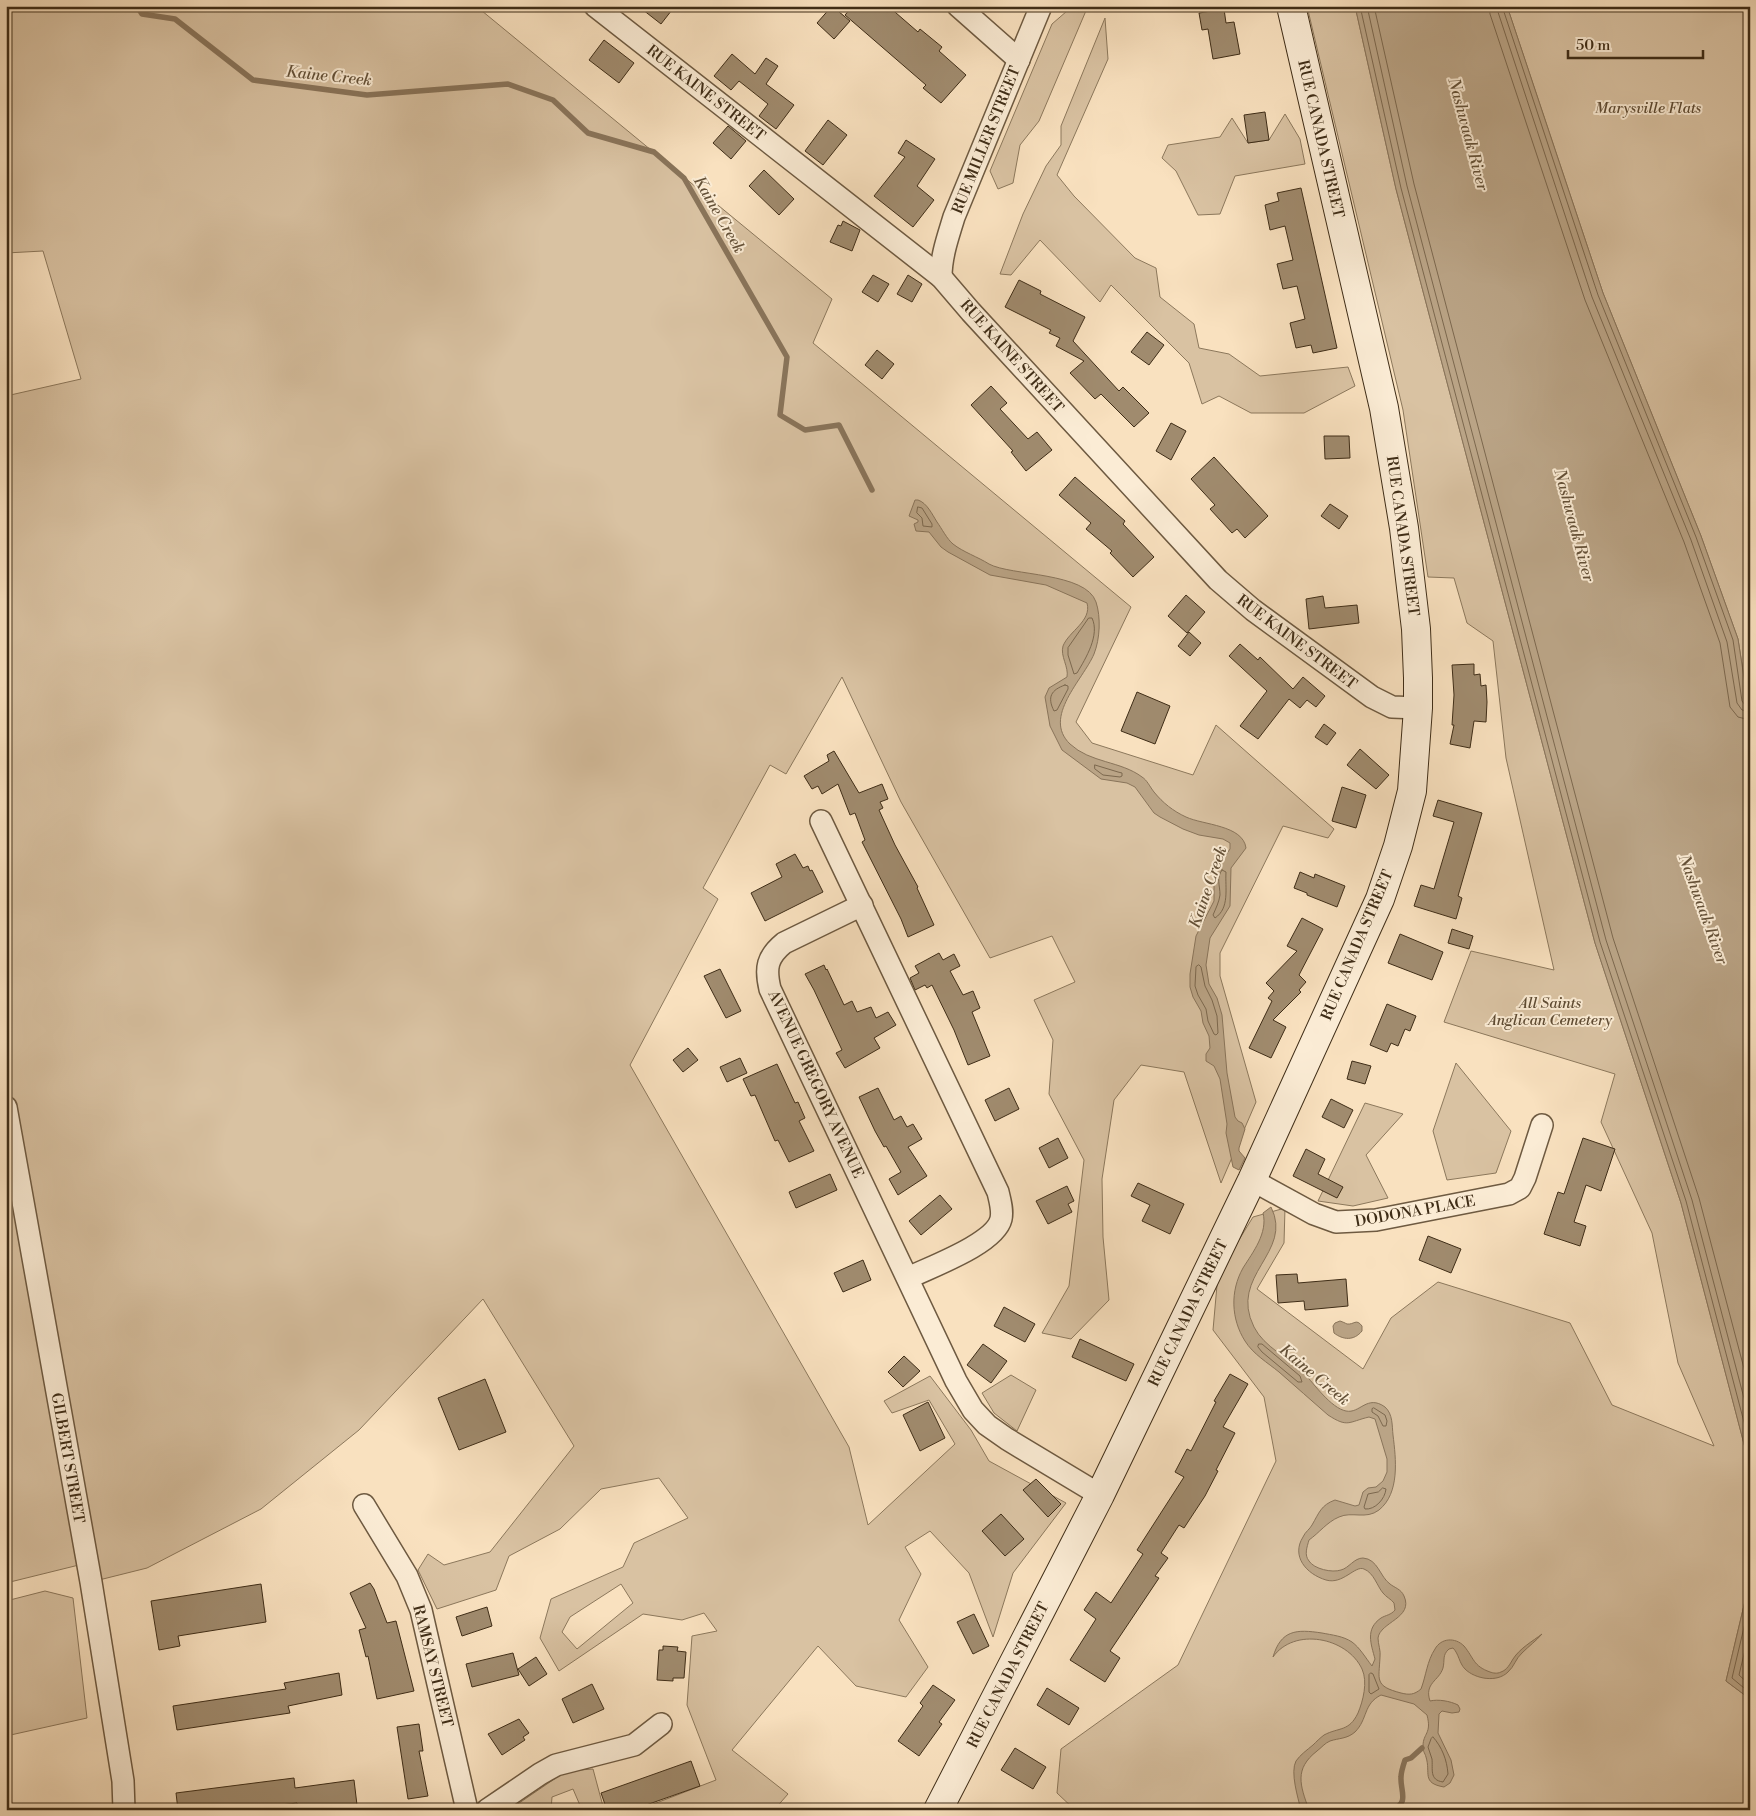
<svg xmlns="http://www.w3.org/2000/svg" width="1756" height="1816" font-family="'Libre Bodoni',serif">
  <rect width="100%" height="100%" fill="#f9e1bf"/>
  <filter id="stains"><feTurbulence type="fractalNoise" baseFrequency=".004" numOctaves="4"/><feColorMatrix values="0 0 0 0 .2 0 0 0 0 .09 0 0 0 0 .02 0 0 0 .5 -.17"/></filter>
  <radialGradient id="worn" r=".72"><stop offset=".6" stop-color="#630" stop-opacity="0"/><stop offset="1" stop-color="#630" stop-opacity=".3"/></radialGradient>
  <!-- green -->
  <g fill="#d9c2a2" stroke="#8c785c" fill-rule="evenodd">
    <path d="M6,6h470l356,293 -19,44 318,264 -55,115 16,21 101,32 23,-50 118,104 -6,9 -45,-12 -63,127v23l36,126 -35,81 -37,-111 -43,-7 -27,35 -12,79 1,58 6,63 -38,39 -29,-6 27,-47 15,-126 -35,-66 4,-54 -19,-40 41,-18 -23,-46 -62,22 -89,-156 -59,-125 -56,97 -16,-9 -67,123 15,11 -88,166 219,382 19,78 87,-81 -26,-44 -37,13 -8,-12 46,-25 41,54 18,31 77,42 -53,70 -20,64 -24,-64 -39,-42 -25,16 16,27 -22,46 29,47 -22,30 -50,-11 -38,-40 -86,104 56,44 -14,16h-136l78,-30 -29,-75 5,-69 25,-5 -13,-18 -22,7 -39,-6 -84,57 -19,-33 11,-39 72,-32 11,-24 54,-25 -29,-40 -58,11 -41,40 -51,27 -13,34 -59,19 -19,-39 10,-16 16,11 46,-13 84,-106 -91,-147 -124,131 -98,79 -114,59 -56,14 -4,-19 -81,20v-1187l75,-17 -38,-128 -37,2zM621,1584l12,19 -56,46 -15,-17 8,-15z"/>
    <path d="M1069,6h19l-49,115 -19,24 -7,38 -15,6 -8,-18 62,-147 15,-13z"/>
    <path d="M1307,6h48l41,183 199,754 86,260 67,256 2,8v113l-24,101 24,18v111h-675l-18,-17 4,-44 117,-84 98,-204 -12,-64 -51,-67 5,-56 35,-57 32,-9 -1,35 -27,46 106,80 28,-51 47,-36 132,41 42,82 102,41 -36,-83 -26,-130 -51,-111 14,-48 -171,-52 27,-71 83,19 -48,-212 -13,-117 -26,-18 -13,-45 -26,-1 -25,-167z"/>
    <path d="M1507,6h243v710l-12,-77 -37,-103 -98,-243z"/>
    <path d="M1105,18l3,41 -51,116 17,21 61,62 21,10 4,29 34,27 5,24 30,6 31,22 88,-9 7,19 -51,27h-53l-32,-17 -17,8 -13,-41 -78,-78 -11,17 -60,-62 -29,35 -11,-1 23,-60 23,-48 15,-21v-19z"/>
    <path d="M1285,114l15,25 5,25 -70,12 -15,38 -22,1 -22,-44 -14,-13 6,-13 52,-8 12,-19 16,25 21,-3z"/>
    <path d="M1456,1063l55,68 -15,42 -49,7 -14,-49z"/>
    <path d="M1365,1103l38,11 -37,41 22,43 -35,8 -35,-5z"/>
    <path d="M1011,1375l25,15 -19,41 -23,-18 -12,-20z"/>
    <path d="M45,1591l28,7 14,120 -81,18v-135z"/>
    <path d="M593,1769l11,41h-22l-9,-21 -21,8 -1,13h-42l57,-39z"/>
  </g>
  <!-- water -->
  <g fill="#baa486" stroke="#89745a">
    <path d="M1355,6h152l96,287 98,243 37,103 12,77v751l-69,-264 -86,-260 -199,-754z"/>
    <path d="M918,500c9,3 14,14 19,22 5,7 10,17 16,22 10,8 25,13 36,20 22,12 97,8 107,38 5,15 4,37 -2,52 -11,26 -52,63 -24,90 20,19 51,17 72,33 5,3 8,10 12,15 9,11 19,19 32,25 17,8 57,8 60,31l-15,20 -1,38 -20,32 -4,27 3,19 8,14 5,17 5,58 8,44 3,4 4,2 3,6 -6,19v3l6,7 -6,12 -6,-3 -7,-34 1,-9 -7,-45 -6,-13 -8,-5v-7l4,-6 -1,-12 -6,-13 -2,-12 -8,-14 -3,-10v-13l6,-38 18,-35v-29l16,-23v-6l-7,-4 -24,-4 -16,-6 -23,-12 -6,-4 -19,-26 -8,-4 -26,-4 -39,-29 -12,-24 -5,-29 4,-9 18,-11c2,-10 -7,-21 -4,-31 6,-15 29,-25 24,-43l-41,-18 -56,-10 -42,-23 -7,-5 -12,-15 -13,-1 -2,-7 4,-2v-2l-9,-4 6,-16z"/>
    <path d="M1271,1207c23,46 -43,68 -17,120 10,20 35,31 50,46 10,11 27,35 42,38 14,3 21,-17 39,-4 8,7 7,19 8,28 3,24 7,58 -14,75 -13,10 -27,1 -40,7 -12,5 -20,16 -30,23 -2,7 -5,15 0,21 5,8 23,12 32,9 8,-2 13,-12 22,-12 15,1 17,19 27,26 5,4 11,5 14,12 10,22 -24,26 -26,42 0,6 3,13 2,19 -1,23 -6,29 21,36 8,2 13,2 20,-4 5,-13 6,-28 14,-40 6,-11 20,-12 29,-3 10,12 9,20 26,26 3,1 7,2 11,0 6,-2 9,-8 12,-13 7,-11 20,-18 29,-25 -6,7 -13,12 -20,19 -6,5 -8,14 -14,19 -11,11 -33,7 -43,-3 -6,-6 -6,-15 -12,-21l-4,1c-7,6 -4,11 -6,19 -4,13 -19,15 -13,33 8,-2 20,0 28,4l2,4 -1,3 -7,1 -10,-2 -3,3 -1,19 13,27 3,15 -4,8 -6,4c-23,-4 -13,-14 -18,-30 -1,-4 -4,-7 -3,-11 0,-13 9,-12 4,-31l-13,-11 -33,-9c-18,9 -13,24 -26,37 -8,7 -16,6 -25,9 -5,2 -9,7 -13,10 -23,18 -17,34 -8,59h-8c-3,-12 -11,-38 -5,-49 4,-6 11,-11 17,-16 3,-3 7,-7 11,-10 15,-8 25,-3 34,-22 5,-12 10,-31 4,-44 -15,-32 -68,-42 -89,-12 8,-27 23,-28 49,-24 10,2 21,3 30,9 8,6 13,15 20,24l3,-7c-4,-15 -10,-30 6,-41 5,-3 10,-3 14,-8l-1,-7c-3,-4 -8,-6 -11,-10 -6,-7 -9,-20 -19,-24 -9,-4 -21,16 -38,11 -20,-6 -35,-24 -23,-43 2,-5 7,-8 9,-12 7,-12 9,-20 23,-25l20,6 4,-1 4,-13 5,-4 8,-1 7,-6 4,-9v-13l-12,-40 -6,-2c-21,5 -21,11 -41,-2 -16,-14 -33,-29 -49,-43 -11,-9 -26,-18 -34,-31 -14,-22 -15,-50 -2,-73 10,-16 25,-35 20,-55z"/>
    <path d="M1340,1321c3,1 5,2 7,3 7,1 9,-6 15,2v5c-8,10 -19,9 -28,2l-1,-7 2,-3z"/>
    <path d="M1750,1580v119l-24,-18z"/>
  </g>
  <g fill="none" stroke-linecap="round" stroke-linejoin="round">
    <!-- shore -->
    <g stroke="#7c684e" stroke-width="1">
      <path d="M1360,6l41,182 199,754 86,259 64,244"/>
      <path d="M1367,6l40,180 199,754 86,260 58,221"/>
      <path d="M1374,6l40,178 199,754 86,260 51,193"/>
      <path d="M1489,6l1,8 95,286 99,242 36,101 10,64 8,10 12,3"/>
      <path d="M1496,6l96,291 99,243 36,102 10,61 5,7 8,2"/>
      <path d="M1502,6l96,289 98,242 37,103 9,61 3,4 5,1"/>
      <path d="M918,507l4,1 10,16v3l-9,-1 -1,-8 -5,-5z"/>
      <path d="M1089,618h3c8,17 -6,40 -15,55l-3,1 -6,-19v-7z"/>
      <path d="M1065,685l3,1v3l-11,21 -3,1c-7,-14 -3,-21 11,-26z"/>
      <path d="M1095,765l23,7 4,1v3l-2,1 -17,-2 -8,-6z"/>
      <path d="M1222,870l4,2c-1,16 4,36 -11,46l-2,-3c3,-7 6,-13 7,-20 0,-10 -4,-17 2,-25z"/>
      <path d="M1199,965l2,2 4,19 7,14 5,16 1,17 -2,2 -2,-1 -6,-13 -2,-12 -8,-14 -3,-9 1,-19z"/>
      <path d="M1259,1344h3l38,32 2,6h-4l-36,-30 -4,-5z"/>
      <path d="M1374,1408l11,7 2,6 -1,5h-3l-5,-10 -6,-4v-3z"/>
      <path d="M1383,1488l3,1c-1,10 -11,21 -21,20l-1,-2 4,-13 10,-2z"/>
      <path d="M1750,1602l-18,76 18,15"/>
      <path d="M1750,1629l-11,46 11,10"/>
      <path d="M1371,1673l2,1 6,15 -8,5 -2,-2v-17z"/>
      <path d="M1433,1737c9,10 14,23 15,37l-5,8c-14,-2 -10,-13 -11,-23 -1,-4 -3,-8 -4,-12l3,-8z"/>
    </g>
    <!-- stream -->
    <g stroke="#89745a" stroke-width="5.5">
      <path d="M137,6l5,8 33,5 78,61 114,15 141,-11 45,16 35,33 66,19 30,26 103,179 -7,58 25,15 34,-5 33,65"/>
      <path d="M1392,1810c18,-7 8,-19 9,-33 0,-5 2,-11 4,-17l6,-2 11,-10"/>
    </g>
  </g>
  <!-- building -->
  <g fill="#a08b6e" stroke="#3f2d17">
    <path d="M638,6h37l-14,18z"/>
    <path d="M832,6l18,15 -16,18 -17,-16z"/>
    <path d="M853,6h35l30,26 2,-3 22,18 -3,4 27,24 -25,28 -18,-15 3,-3 -81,-70z"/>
    <path d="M1224,9l2,14 8,-1 6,32 -27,5 -5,-30 -6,1 -3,-17z"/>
    <path d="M604,40l30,23 -15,20 -30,-23z"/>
    <path d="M732,54l23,20 11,-16 12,8 -12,18 28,21 -18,24 -17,-13 9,-12 -29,-23 -8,9 -17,-14z"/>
    <path d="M1265,112l4,28 -21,3 -4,-28z"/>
    <path d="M828,120l19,15 -24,30 -18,-14z"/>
    <path d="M728,126l18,15 -15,18 -18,-16z"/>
    <path d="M906,140l29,19 -18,27 17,14 -21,27 -39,-31 31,-39 -7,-4z"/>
    <path d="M764,170l30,29 -15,16 -30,-29z"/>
    <path d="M1301,188l36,160 -24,5 -2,-8 -15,3 -6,-25 15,-4 -8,-33 -14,3 -6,-25 16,-4 -8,-34 -15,4 -5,-25 14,-4 -2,-8z"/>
    <path d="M843,221l17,9 -8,21 -22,-9 8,-17 3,1z"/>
    <path d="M873,275l16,9 -11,18 -16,-10z"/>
    <path d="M908,275l14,9 -10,18 -15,-8z"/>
    <path d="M1019,280l22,11 -1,3 45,23 -12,24 46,50 4,-4 26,26 -15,14 -33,-33 -6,5 -25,-26 14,-12 -28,-15 4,-8 -11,-5 2,-3 -46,-23z"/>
    <path d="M1147,332l17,13 -15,20 -18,-13z"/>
    <path d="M877,350l17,14 -12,15 -17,-14z"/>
    <path d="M991,386l16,17 -7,6 28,30 9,-7 15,18 -26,21 -15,-19 2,-1 -42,-46z"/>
    <path d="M1171,423l15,8 -15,29 -15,-9z"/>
    <path d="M1324,436h25l1,22 -25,1z"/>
    <path d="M1214,457l54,59 -23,22 -8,-9 -5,4 -22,-24 5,-4 -24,-26z"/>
    <path d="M1075,477l50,44 -2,3 31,33 -21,20 -23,-24 2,-2 -26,-22 5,-6 -32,-28z"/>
    <path d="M1330,504l18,12 -9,13 -18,-13z"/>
    <path d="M1186,595l19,17 -18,21 -19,-17z"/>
    <path d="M1323,596l2,12 32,-3 2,18 -50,6 -3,-30z"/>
    <path d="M1189,632l12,11 -11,13 -12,-10z"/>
    <path d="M1240,644l18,16 2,-3 33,32 10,-12 22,19 -9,11 -9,-7 -7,8 -11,-9 -31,40 -18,-13 27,-35 -38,-35z"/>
    <path d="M1474,664v11l6,-1 1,12 5,-1 1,17 -1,20 -12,-1 -4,27 -20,-4 4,-19h-2l2,-30 -2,-30z"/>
    <path d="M1137,692l33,14 -15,38 -34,-13z"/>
    <path d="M1324,724l12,9 -9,12 -12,-8z"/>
    <path d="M1360,749l29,26 -13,14 -29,-24z"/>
    <path d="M834,751l25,42 23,-9 6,15 -8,3 3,6 -4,2 16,35 23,42 -1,1 17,37 -26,12 -7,-18 -39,-77 3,-2 -10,-27 -5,2 -12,-31 -16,10 -4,-8 -6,3 -8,-13 25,-15 -2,-6z"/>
    <path d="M1342,787l24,8 -10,33 -24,-7z"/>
    <path d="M1438,800l44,13 -24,83 4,2 -6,21 -42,-13 7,-21 13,4 20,-67 -21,-6z"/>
    <path d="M795,854l8,14 5,-2 2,5 2,-1 11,22 -58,29 -14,-28 31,-16 -6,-13z"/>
    <path d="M1300,872l14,6 1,-4 30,12 -8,21 -30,-12v-2l-13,-5z"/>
    <path d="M1302,918l21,11 -24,46 7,7 -7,8 2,2 -28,28 13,7 -15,31 -22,-10 23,-47 -4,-3 6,-7 -8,-8 31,-32 -10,-5z"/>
    <path d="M1452,929l21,7 -4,13 -21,-6z"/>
    <path d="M1400,934l43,18 -11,28 -44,-17z"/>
    <path d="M939,953l4,7 11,-6 6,12 -10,5 13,24 10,-4 7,17 -8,4 18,44 -22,9 -14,-35 -22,-45 -5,3 -2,-3 -10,5 -5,-12 9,-5 -4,-7z"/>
    <path d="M824,965l2,5 1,-1 17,36 8,-4 5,11 14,-5 5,11 12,-6 8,13 -22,13 6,10 -35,20 -9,-15 6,-3 -28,-60 -9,-16z"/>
    <path d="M720,969l21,42 -15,7 -22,-42z"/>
    <path d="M1387,1004l29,12 -6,15 -5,-2 -7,17 -7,-3 -4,9 -17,-7z"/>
    <path d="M688,1048l10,12 -15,12 -10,-12z"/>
    <path d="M740,1058l7,15 -20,9 -7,-15z"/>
    <path d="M1352,1061l19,5 -6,18 -18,-5z"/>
    <path d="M777,1064l18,39 3,-1 7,16 -6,3 15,30 -25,11 -11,-22 -3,1 -20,-46 -4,1 -8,-17z"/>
    <path d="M878,1088l16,32 7,-4 6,11 6,-3 9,15 -14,8 19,29 -29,19 -9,-16 12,-7 -15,-26 -2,1 -9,-16 -16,-34z"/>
    <path d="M1009,1088l10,21 -24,12 -10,-21z"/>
    <path d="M1331,1099l22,11 -9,18 -22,-11z"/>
    <path d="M1058,1138l10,20 -19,10 -10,-20z"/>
    <path d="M1583,1138l32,11 -14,42 -15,-6 -12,37 12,4 -6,20 -36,-12 14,-42 6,2z"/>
    <path d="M1306,1149l19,10 -7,15 25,13 -6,11 -44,-22z"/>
    <path d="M830,1174l7,16 -41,18 -7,-16z"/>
    <path d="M1138,1183l46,21 -14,30 -28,-13 8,-16 -19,-9z"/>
    <path d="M1067,1186l7,15 -6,3 4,8 -24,12 -12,-23z"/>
    <path d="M940,1195l12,14 -31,26 -12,-14z"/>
    <path d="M1428,1236l33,13 -10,24 -32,-13z"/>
    <path d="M863,1260l8,20 -28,12 -9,-19z"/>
    <path d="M1297,1274l1,9 48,-4 2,27 -43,4 -1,-9 -26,2 -2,-28z"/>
    <path d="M1004,1307l31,17 -10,18 -31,-16z"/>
    <path d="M1080,1339l54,25 -8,17 -54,-24z"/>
    <path d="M983,1344l24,17 -16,22 -24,-18z"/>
    <path d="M904,1356l16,15 -17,16 -15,-15z"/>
    <path d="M1230,1374l18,10 -25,43 12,6 -19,37 2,1 -13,25 -21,32 -5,-3 -18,28 7,5 -13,18 4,2 -49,73 10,7 -15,24 -35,-22 26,-41 -12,-9 12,-18 15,11 32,-49 -6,-4 47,-73 -9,-5 12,-23 4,2 25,-49 -2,-1z"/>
    <path d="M485,1379l21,53 -47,18 -21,-52z"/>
    <path d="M928,1402l17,36 -25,13 -17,-36z"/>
    <path d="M1036,1479l25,25 -13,13 -25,-27z"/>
    <path d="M1001,1514l23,25 -19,17 -23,-25z"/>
    <path d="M370,1583l4,6 13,34 9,-2 18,70 -37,8 -9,-43 -2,1 -7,-27 7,-2 -16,-35z"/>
    <path d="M261,1584l5,38 -88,14 2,10 -21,4 -8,-49z"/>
    <path d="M487,1607l5,19 -30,10 -6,-19z"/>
    <path d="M974,1614l15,32 -16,8 -16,-32z"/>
    <path d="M663,1646l15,1 -1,4 9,1 -2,26h-11v3l-16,-1 2,-30h4z"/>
    <path d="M513,1653l6,22 -47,12 -6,-23z"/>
    <path d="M536,1657l11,17 -18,12 -11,-17z"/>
    <path d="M339,1673l3,22 -54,11 2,7 -113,17 -4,-24 113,-17 -2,-6z"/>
    <path d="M592,1684l12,25 -31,14 -11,-24z"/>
    <path d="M933,1685l22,15 -16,22 3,2 -23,32 -21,-15 25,-35 -3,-3z"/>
    <path d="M1047,1688l32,20 -10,17 -32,-20z"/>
    <path d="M519,1719l10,14 -6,4 2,3 -23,15 -14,-21z"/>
    <path d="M419,1724l4,27h-4l9,45 -20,3 -11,-72z"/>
    <path d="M1015,1748l31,19 -13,22 -32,-19z"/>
    <path d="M691,1761l9,25 -68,24h-25l-6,-17z"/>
    <path d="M294,1778l1,10 59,-8 3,25 -42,5h-17l-1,-7 -57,7h-62l-2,-17z"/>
  </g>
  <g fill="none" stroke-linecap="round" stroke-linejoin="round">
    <!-- street casing -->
    <g stroke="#6e5a41" stroke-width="24">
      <g id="street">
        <path d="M595,6l346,271 30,35 247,268 35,30 119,87 20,10 26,1"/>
        <path d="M958,6l61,54"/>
        <path d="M941,277c0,-21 7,-40 13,-60l87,-211"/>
        <path d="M821,821l177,371c2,9 5,18 3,27 -6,25 -71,48 -93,59"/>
        <path d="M862,905l-78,38c-17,14 -19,25 -14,46l186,392 17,29 14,15 20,14 93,56"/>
        <path d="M6,1107l85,475 32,199 1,29"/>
        <path d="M1252,1180l62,34 22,8 40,-2 133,-26 11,-6 5,-10 17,-53"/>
        <path d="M364,1505l43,71 14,34 46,200"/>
        <path d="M487,1810l53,-36 16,-9 78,-20 27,-21"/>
      </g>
    </g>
    <!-- secondary casing -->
    <g stroke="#3f2d17" stroke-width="30">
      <path id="secondary" d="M938,1810l162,-315 152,-315 128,-281 18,-53 14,-55 6,-83v-30l-2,-49 -12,-101 -20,-120 -93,-402"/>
    </g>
    <!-- street -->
    <use href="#street" stroke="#fbecd5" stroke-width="21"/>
    <!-- secondary -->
    <use href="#secondary" stroke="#fbecd5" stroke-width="28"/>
  </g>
  <g text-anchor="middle" stroke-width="4" stroke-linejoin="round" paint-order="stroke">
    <!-- street labels -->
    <g font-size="15" fill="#3f2d17" stroke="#fbecd5">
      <text transform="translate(706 93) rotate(38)" y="5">RUE KAINE STREET</text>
      <text transform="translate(1321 139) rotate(77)" y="5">RUE CANADA STREET</text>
      <text transform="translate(986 140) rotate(-68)" y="5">RUE MILLER STREET</text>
      <text transform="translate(1012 356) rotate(48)" y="5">RUE KAINE STREET</text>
      <text transform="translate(1403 536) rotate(82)" y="5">RUE CANADA STREET</text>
      <text transform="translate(1297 642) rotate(37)" y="5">RUE KAINE STREET</text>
      <text transform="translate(1357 945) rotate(-67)" y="5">RUE CANADA STREET</text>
      <text transform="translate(816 1084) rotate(65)" y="5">AVENUE GREGORY AVENUE</text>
      <text transform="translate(1415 1211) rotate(-10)" y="5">DODONA PLACE</text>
      <text transform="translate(1188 1313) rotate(-64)" y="5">RUE CANADA STREET</text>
      <text transform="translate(68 1458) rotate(80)" y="5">GILBERT STREET</text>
      <text transform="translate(433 1666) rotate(76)" y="5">RAMSAY STREET</text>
      <text transform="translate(1008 1675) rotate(-63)" y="5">RUE CANADA STREET</text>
    </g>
    <!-- park labels -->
    <g font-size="15" font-style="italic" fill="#5e4b33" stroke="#fbecd5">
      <text x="1648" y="113">Marysville Flats</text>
      <text x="1550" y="1008">All Saints<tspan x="1550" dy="17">Anglican Cemetery</tspan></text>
    </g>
    <!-- water labels -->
    <g font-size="16" font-style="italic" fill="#645138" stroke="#fbecd5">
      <text transform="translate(329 75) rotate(6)" y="6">Kaine Creek</text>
      <text transform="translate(1469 134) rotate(75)" y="6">Nashwaak River</text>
      <text transform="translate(720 214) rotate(60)" y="6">Kaine Creek</text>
      <text transform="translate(1575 525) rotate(75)" y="6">Nashwaak River</text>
      <text transform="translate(1207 887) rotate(-71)" y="6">Kaine Creek</text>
      <text transform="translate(1704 909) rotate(70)" y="6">Nashwaak River</text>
      <text transform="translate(1315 1374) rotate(40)" y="6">Kaine Creek</text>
    </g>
  </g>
  <!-- margin -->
  <rect width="1756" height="1816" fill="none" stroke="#f9e1bf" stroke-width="25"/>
  <rect x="8" y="8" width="1741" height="1801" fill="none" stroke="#3f2d17" stroke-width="2.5"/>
  <rect x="12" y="12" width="1731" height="1791" fill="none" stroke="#3f2d17"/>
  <!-- scale -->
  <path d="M1568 50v8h135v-8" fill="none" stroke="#3f2d17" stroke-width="2.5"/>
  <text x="1576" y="50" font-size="15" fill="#3f2d17" stroke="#fbecd5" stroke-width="4" paint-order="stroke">50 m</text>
  <rect width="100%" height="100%" filter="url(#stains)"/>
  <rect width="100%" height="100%" fill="url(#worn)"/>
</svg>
